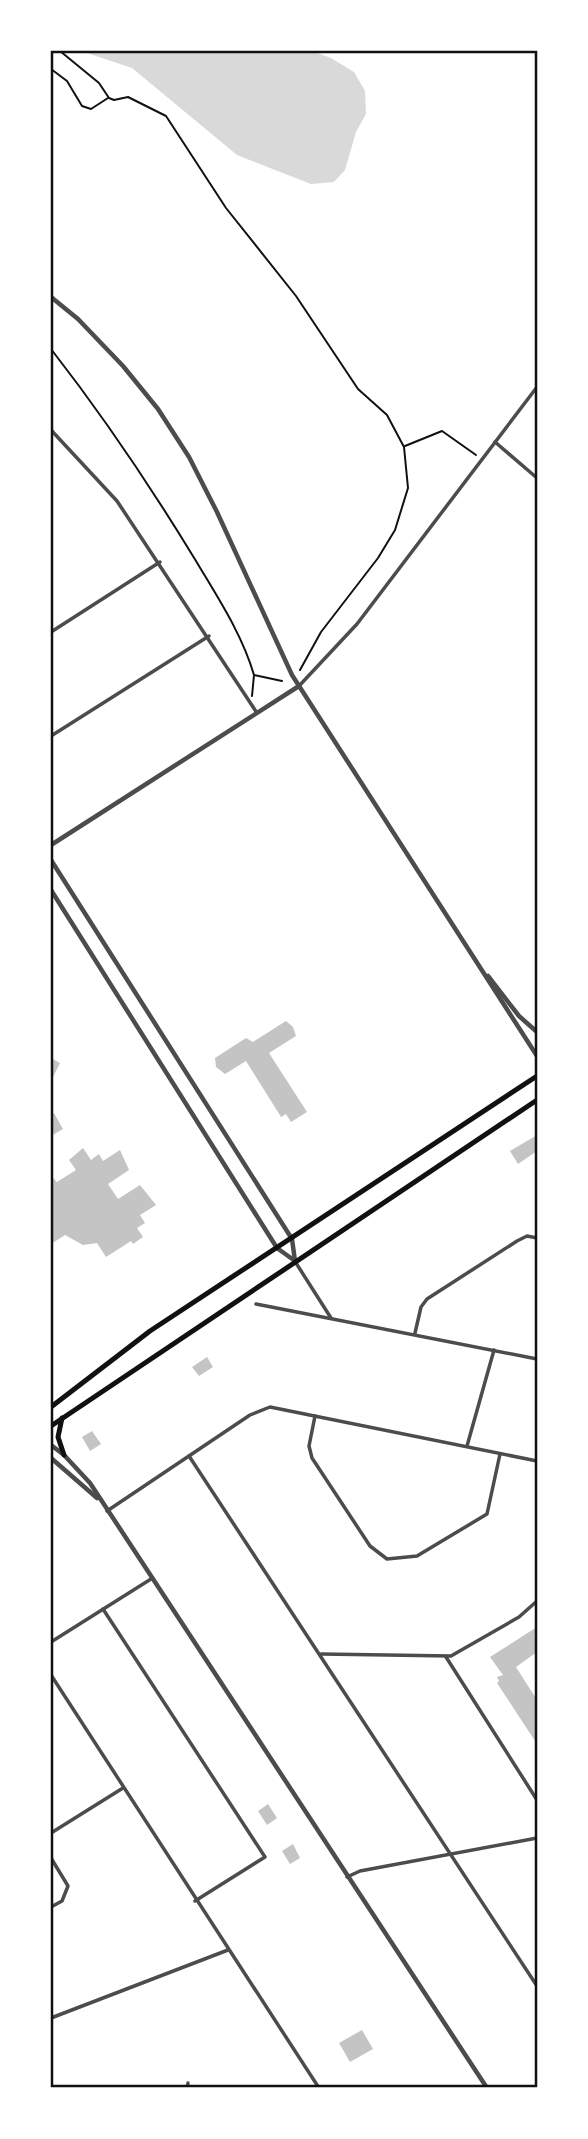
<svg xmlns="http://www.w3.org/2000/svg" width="588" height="2139" font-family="'Titillium Web',sans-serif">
  <rect width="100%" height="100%" fill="#fff"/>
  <!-- water -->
  <path fill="#d9d9d9" d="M81,51h231l19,7 23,14 11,19 1,23 -10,18 -11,38 -11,12 -23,2 -74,-29 -105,-87z"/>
  <!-- building -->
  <g fill="#c4c4c4">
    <path d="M286,1021l7,6 3,9 -27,17 38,59 -16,10 -5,-8 -5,3 -35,-56 -21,13 -9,-7 -1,-9 31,-20 7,4z"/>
    <path d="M51,1058l9,5 -9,18z"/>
    <path d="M54,1113l9,16 -12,7v-21z"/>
    <path d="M537,1135v16l-19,13 -8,-13z"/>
    <path d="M83,1148l8,12 8,-6 4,7 17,-11 9,20 -21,14 10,15 22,-14 16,20 -16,10 5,8 -8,5 6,9 -10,7 -2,-3 -25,16 -9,-14 -14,2 -18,-10 -14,9v-68l6,6 19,-12 -7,-10z"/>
    <path d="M207,1357l6,10 -14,9 -7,-9z"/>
    <path d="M92,1431l9,13 -11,7 -8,-14z"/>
    <path d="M537,1627v25l-21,15 21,33v44l-40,-61 2,-2 -2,-4 6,-2 -13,-18z"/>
    <path d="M268,1804l9,14 -10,7 -9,-14z"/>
    <path d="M293,1844l7,14 -10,6 -8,-13z"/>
    <path d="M362,2030l11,19 -23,13 -11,-19z"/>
  </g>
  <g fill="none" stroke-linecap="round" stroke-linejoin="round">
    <!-- path -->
    <g stroke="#111" stroke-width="2">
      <path d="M60,51l39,32 10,15 5,2 14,-3 38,19 60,92 70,88 62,93 29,26 17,32 4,41 -13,42 -17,28 -57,74 -21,38"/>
      <path d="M51,69l16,12 15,25 9,3 17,-11"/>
      <path d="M51,349c53,68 100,138 145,212 22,37 46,73 58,114l28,6"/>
      <path d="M405,446l37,-15 34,24"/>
      <path d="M252,696l2,-21"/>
    </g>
    <!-- minor -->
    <g stroke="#4c4c4c" stroke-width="3.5">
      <path d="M51,430l66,71 140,212"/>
      <path d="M495,442l42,36"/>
      <path d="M51,632l109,-70"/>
      <path d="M299,686l58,-62 180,-237"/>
      <path d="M51,736l158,-100"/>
      <path d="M296,1263l35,55"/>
      <path d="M256,1304l281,55"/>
      <path d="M415,1333l6,-26 6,-8 90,-58 10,-5 10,2"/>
      <path d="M315,1416l-6,30 3,12 58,88 17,13 30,-3 70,-42 13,-60"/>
      <path d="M467,1446l27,-96"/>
      <path d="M189,1456l348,530"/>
      <path d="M107,1511l143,-96 20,-8 267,54"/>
      <path d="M103,1609l162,248 -70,44"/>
      <path d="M51,1642l100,-63"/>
      <path d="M321,1654l130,2 68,-39 18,-16"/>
      <path d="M446,1657l91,143"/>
      <path d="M51,1675l268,413"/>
      <path d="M51,1833l72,-45"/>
      <path d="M51,1858l17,28 -6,15 -11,6"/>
      <path d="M347,1877l13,-6 177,-33"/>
      <path d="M51,2018l177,-68"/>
      <path d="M187,2088l1,-5"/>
    </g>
    <!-- tertiary -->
    <g stroke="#4c4c4c" stroke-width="4.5">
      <path d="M51,297l27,22 45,47 35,43 31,48 28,55 75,163 245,381"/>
      <path d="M51,845l248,-159"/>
      <path d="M51,860l241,379 3,22"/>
      <path d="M51,890l226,358 18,13"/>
      <path d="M488,976l31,40 18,16"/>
      <path d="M51,1445l13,10 26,28 397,605"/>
      <path d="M51,1458l46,40"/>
    </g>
    <!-- secondary -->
    <g stroke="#111" stroke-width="5">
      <path d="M51,1407l99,-76 387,-255"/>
      <path d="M62,1418l-4,19 6,18"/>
      <path d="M51,1426l486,-326"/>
    </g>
  </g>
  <!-- border -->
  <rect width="588" height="2139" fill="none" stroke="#ffffff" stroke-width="105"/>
  <rect x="52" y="52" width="484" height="2034" fill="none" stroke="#111" stroke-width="2.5"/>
</svg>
